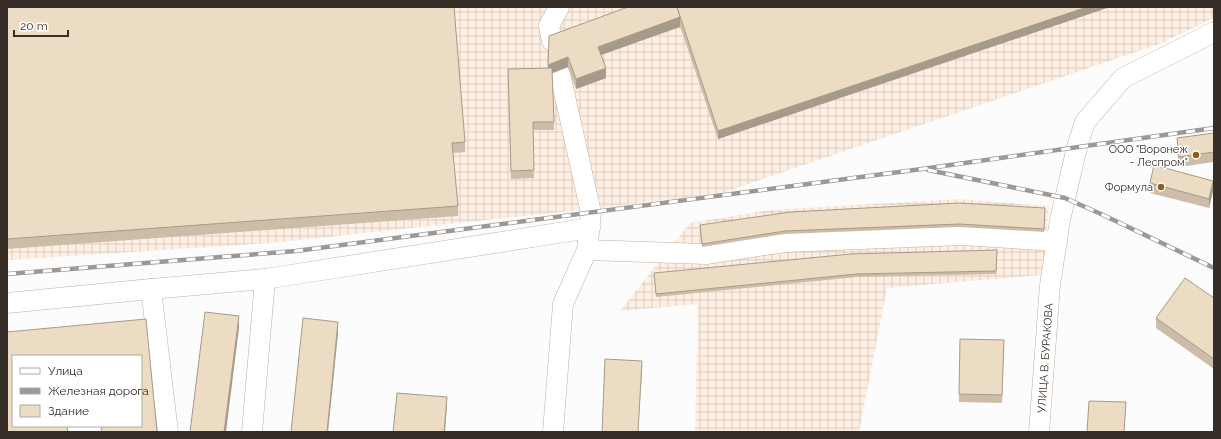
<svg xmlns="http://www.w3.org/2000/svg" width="1221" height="439" font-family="Raleway,sans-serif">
  <defs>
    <pattern id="industrial-grid" width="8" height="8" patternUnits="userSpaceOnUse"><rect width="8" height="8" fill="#feefe2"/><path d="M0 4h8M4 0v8" fill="none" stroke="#dacdc2"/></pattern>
  </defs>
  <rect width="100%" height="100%" fill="#fcfcfc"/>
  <!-- industrial -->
  <g fill="url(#industrial-grid)">
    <path d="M7,7h1207v11l-55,26 -437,149 -131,16 -320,34 -264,17z"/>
    <path d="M959,199l90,7 -7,69 -155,13 -28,144h-164l3,-128 -78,7 70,-88 80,-13z"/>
  </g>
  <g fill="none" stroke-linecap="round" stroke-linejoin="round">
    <!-- minor casing -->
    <g stroke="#c5ae9b" stroke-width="21">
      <g id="minor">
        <path d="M552,41l-3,-15 10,-19"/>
        <path d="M587,250l119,4 79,-12 177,-7 95,6"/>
        <path d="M151,289l114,-10 325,-51"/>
        <path d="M7,303l144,-14 17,143"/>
        <path d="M252,432l13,-153"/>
        <path d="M553,432l10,-128 24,-54 4,-37 -31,-139"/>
        <path d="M1039,432l11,-147 10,-65 17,-73 8,-25 38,-44 91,-46"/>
      </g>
    </g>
    <!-- minor -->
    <use href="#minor" stroke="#fff" stroke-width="20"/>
    <!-- rail casing -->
    <g stroke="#9c9895" stroke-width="4.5">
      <g id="rail">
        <path d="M928,170l137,28 36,16 113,54"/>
        <path d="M7,274l289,-23 626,-82 292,-41"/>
      </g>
    </g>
    <!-- rail -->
    <use href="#rail" stroke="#fff" stroke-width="3" stroke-dasharray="9" stroke-linecap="butt"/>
  </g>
  <!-- wall -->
  <g fill="#ccbda9">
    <path d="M7,7l458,135v10l-12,1 5,53v10l-451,33z"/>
    <path d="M628,7h482l-392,132 -38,-113 -79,29 5,23 -30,11 -8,-22 -16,6 2,57h-21l1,48 -23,1 -3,-102 40,-9z"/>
    <path d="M1214,133v29l-35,5 -2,-19v-10z"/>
    <path d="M1150,183l63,8 -4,17 -59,-15z"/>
    <path d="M1045,208l-1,24 -85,-5 -174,7 -83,13 -2,-19v-3z"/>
    <path d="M997,250l-1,24 -139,3 -201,20 -2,-21z"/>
    <path d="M1214,298v71l-58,-41v-10z"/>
    <path d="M1004,340l-2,63 -43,-1v-8z"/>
  </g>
  <!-- shaded-wall -->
  <g fill="#a69a89">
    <path d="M1087,7h23l-392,132v-8z"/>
    <path d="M680,17v10l-82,29v-9z"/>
    <path d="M568,57v10l-20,8v-10z"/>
    <path d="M606,68v10l-30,11v-10z"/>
    <path d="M1213,181v10l-4,17v-9z"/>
    <path d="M239,316v12l-13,104h-2z"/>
    <path d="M338,322v12l-10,98h-1z"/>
    <path d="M642,361v10l-4,61z"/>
    <path d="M447,397v8l-2,27h-1z"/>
  </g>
  <!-- building -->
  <g fill="#eddcc4" stroke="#a69a89">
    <path d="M7,7h447l11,135 -13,1 6,63 -451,33z"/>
    <path d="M628,7h49l3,10 -82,30 8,21 -30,11 -8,-22 -20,8 1,-29z"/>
    <path d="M677,7h410l-369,124z"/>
    <path d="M552,68l2,54h-21l1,48 -23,1 -3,-102z"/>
    <path d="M1214,133v19l-35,5 -2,-19z"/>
    <path d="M1154,165l59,16 -4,18 -59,-16z"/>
    <path d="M959,203l86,5 -1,21 -85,-5 -174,7 -83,13 -2,-19 91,-13z"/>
    <path d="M997,250l-1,21 -139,3 -201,20 -2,-21 197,-19z"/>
    <path d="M1185,278l29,20v61l-58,-41z"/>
    <path d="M205,312l34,4 -15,116h-34z"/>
    <path d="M303,318l35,4 -11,110h-36z"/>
    <path d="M146,319l11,113h-55l-1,-6h40v-70h-128v70h54l1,6h-61v-100z"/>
    <path d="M960,339l44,1 -2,55 -43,-1z"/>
    <path d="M605,359l37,2 -4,71h-36z"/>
    <path d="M397,393l50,4 -3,35h-51z"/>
    <path d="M1089,401l37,1 -2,30h-37z"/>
  </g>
  <!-- markers -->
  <g fill="#965c1a" stroke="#fff" stroke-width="1.5">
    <circle cx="1196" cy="155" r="4"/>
    <circle cx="1161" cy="187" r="4"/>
  </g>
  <g text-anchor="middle" stroke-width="3" stroke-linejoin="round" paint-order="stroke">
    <!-- poi labels -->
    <g font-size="11" fill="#362d26" stroke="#fff" text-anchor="end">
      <text x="1188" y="153">ООО "Воронеж<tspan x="1188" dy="13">- Леспром"</tspan></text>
      <text x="1153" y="191">Формула</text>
    </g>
    <!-- street labels -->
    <g font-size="11" fill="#362d26" stroke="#fff">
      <text transform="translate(1045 358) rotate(-86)" y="4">УЛИЦА В. БУРАКОВА</text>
    </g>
  </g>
  <!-- border -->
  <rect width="1221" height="439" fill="none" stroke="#362d26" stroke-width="16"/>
  <!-- legend -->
  <rect x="12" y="355" width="130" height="72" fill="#ffffff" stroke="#afaba8"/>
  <rect x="20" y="368" width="20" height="6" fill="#ffffff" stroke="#afaba8"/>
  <text x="48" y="375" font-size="12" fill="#362d26">Улица</text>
  <rect x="20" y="388" width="20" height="6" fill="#9c9895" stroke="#afaba8"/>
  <text x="48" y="395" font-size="12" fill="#362d26">Железная дорога</text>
  <rect x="20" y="405" width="20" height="12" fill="#eddcc4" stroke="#afaba8"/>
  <text x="48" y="415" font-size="12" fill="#362d26">Здание</text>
  <!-- scale -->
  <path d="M14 30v6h54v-6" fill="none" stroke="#362d26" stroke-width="2"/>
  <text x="20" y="30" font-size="12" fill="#362d26" stroke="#ffffff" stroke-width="3" paint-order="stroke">20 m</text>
</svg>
